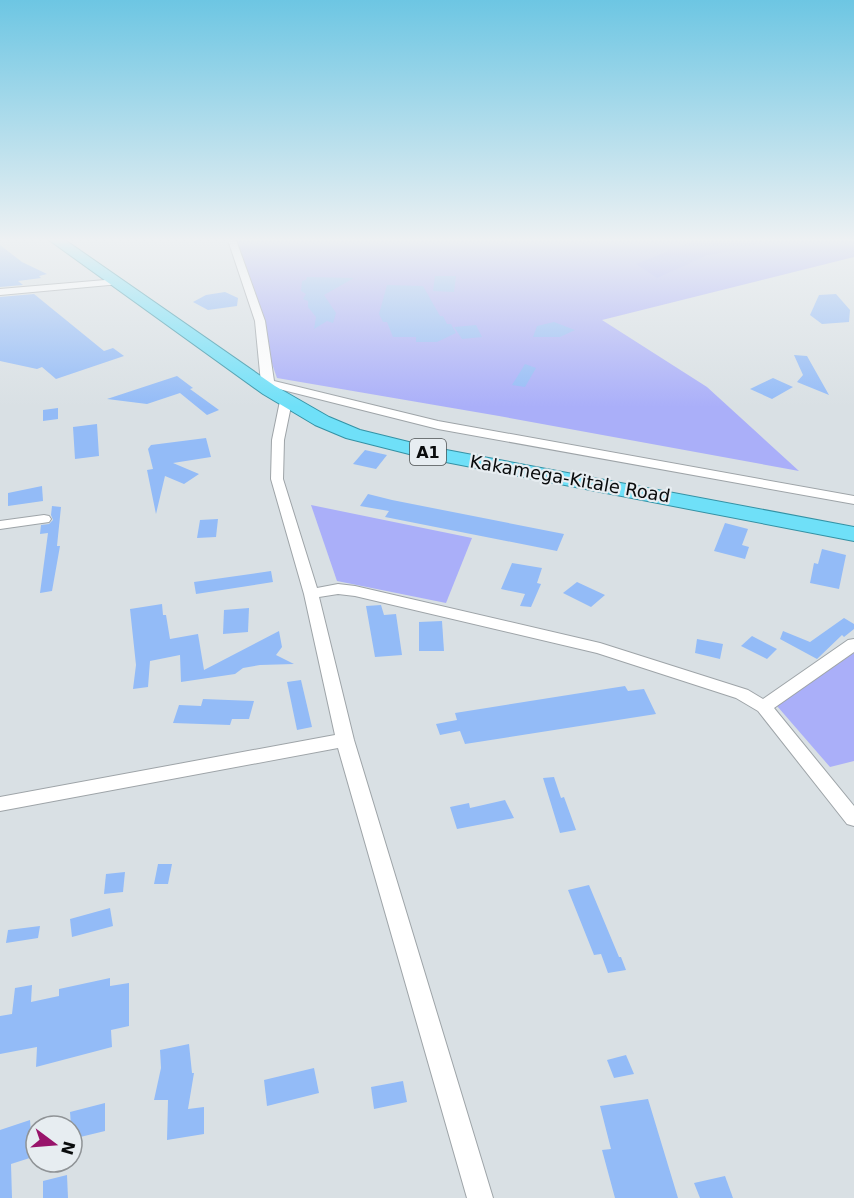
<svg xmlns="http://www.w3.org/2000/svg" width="854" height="1198" font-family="'DejaVu Sans',sans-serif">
  <rect width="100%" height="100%" fill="#d9e0e4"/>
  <!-- green -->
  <g fill="#aaaff9">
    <path d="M229,240h625v17l-252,63 105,67 92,84 -300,-55 -222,-38z"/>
    <path d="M311,505l161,33 -26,65 -109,-22z"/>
    <path d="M854,653v108l-24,6 -53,-61z"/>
  </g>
  <!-- forest -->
  <path fill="#a3a8fc" d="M696,240h71l-27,9 -32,6 -51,23 -21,-14z"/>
  <!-- building -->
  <g fill="#93bbf7">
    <path d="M0,245l22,17 25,12 -8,2 2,2 -23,3 5,4 -23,2z"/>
    <path d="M435,276h21l-2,16 -21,-1z"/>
    <path d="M307,277l47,1 -30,17 12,18 -3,10 -6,-2 -13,8 2,-12 -8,-10v-6l-5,-2 3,-5 -5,-3 1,-10 4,-1z"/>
    <path d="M387,285l36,1 17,30h3l4,8h4l5,9 -19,9h-21v-5h-23l-6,-15h-4l-4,-8z"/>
    <path d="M225,292l13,6 -1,8 -29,4 -15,-8 13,-7z"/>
    <path d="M34,294l70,57 9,-3 11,8 -68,23 -14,-12 -5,2 -37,-8v-64z"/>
    <path d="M836,294l14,16 -1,12 -27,2 -12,-9 9,-20z"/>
    <path d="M554,322l21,8 -15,7h-27l4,-11z"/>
    <path d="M476,325l6,12 -20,2 -8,-12z"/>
    <path d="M794,355l13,1 22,39 -32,-13 6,-7z"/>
    <path d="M525,364l11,4 -11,19 -13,-2z"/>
    <path d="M177,376l16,12 -3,1 29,21 -12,5 -27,-22 -33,11 -40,-5z"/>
    <path d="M773,378l20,9 -21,12 -22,-10z"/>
    <path d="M58,408v11l-15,2v-11z"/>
    <path d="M97,424l2,32 -24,3 -2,-32z"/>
    <path d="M206,438l5,19 -38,6 26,11 -15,10 -19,-8 -9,38 -9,-44 6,-1 -5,-20 3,-4z"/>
    <path d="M365,450l22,5 -11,14 -23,-5z"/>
    <path d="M42,486l1,15 -35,5v-13z"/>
    <path d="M368,494l24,6 172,34 -7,17 -172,-34 4,-6 -29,-5z"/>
    <path d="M52,506l9,1 -4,39h3l-8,45 -12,2 8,-60 -8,1 1,-9 8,-1 4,-4 -2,-5z"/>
    <path d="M218,519l-2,18 -19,1 3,-18z"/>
    <path d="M725,523l23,6 -6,16 7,2 -4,12 -31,-8z"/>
    <path d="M822,549l24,6 -7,34 -29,-6 4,-20 4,1z"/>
    <path d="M512,563l30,5 -5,15 4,1 -10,23 -11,-1 5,-12 -24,-5z"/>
    <path d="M271,571l2,11 -77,12 -2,-12z"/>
    <path d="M577,582l28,13 -14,12 -28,-14z"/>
    <path d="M162,604l1,11h3l4,24 28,-5 6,36 75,-39 3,16 -6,8 18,9 -34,1 -17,3 -8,6 -54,8 -1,-27 -30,6 -2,26 -15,2 3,-24 -6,-56z"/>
    <path d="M381,605l3,10 12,-1 6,41 -27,2 -9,-51z"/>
    <path d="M249,608l-1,24 -25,2 1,-24z"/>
    <path d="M844,618l10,6v5l-10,8 -2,-2 -25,24 -37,-20 3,-8 27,11z"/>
    <path d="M442,621l2,30h-25v-29z"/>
    <path d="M752,636l25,13 -10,10 -26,-13z"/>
    <path d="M697,639l26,5 -3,15 -25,-6z"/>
    <path d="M301,680l11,47 -15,3 -10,-48z"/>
    <path d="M625,686l3,5 16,-2 12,25 -191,30 -5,-13 -20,4 -4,-11 21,-4 -2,-7z"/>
    <path d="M203,699l51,2 -5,18h-17l-2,6 -57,-2 6,-18 22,1z"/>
    <path d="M554,777l7,21 3,-1 12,33 -16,3 -17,-55z"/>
    <path d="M505,800l9,18 -57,11 -7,-22 19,-4 1,5z"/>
    <path d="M158,864h14l-4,20h-14z"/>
    <path d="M125,872l-2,20 -19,2 2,-20z"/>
    <path d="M589,885l30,72h2l5,13 -18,3 -7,-19 -7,1 -26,-65z"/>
    <path d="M110,908l3,18 -41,11 -2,-18z"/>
    <path d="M40,926l-2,12 -32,5 2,-13z"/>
    <path d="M110,978v8l19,-3v43l-18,4 1,17 -76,20 1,-20 -37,7v-38l12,-2 3,-26 17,-3 -1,17 28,-6v-7z"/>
    <path d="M189,1044l3,29h2l-6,36 16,-2v27l-37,6 1,-40h-14l7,-32 -1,-18z"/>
    <path d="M626,1055l8,19 -20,4 -7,-18z"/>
    <path d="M314,1068l5,25 -52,13 -3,-26z"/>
    <path d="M403,1081l4,21 -33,7 -3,-22z"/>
    <path d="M648,1099l30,99h-63l-13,-48 9,-1 -11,-43z"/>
    <path d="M105,1103v28l-33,8 -2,-27z"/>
    <path d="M30,1120l1,13 5,-1v24l-25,8 1,34h-12v-68z"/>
    <path d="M67,1175l1,23h-25v-17z"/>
    <path d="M725,1176l8,22h-33l-6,-15z"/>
  </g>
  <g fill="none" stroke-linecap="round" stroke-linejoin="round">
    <!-- minor casing -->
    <g stroke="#9ea4a8" stroke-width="2">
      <g id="minor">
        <path d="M228,240h8l29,81 9,60 164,40 416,75v8l-416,-75 -163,-41 -2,4h-8l-4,-9 -6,-62z"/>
        <path d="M117,279l3,1v4l-120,11v-6z"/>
        <path d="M286,397l6,4 -8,39 -1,39 34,109 21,-4 17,2 245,57 148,47 15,9 85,-59 6,-1v13l-80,56 80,98v20l-7,-2 -89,-113 -22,-13 -139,-45 -242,-57 -17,-2 -19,3 35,143 139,458h-26l-129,-450 -338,63v-14l335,-62 -31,-141 -33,-115 1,-39 8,-39z"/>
        <path d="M44,515l5,1 2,3 -2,3 -49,7v-8z"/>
      </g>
    </g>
    <!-- trunk casing -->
    <g stroke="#3491a4" stroke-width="2">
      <path id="trunk" d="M49,240h16l210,146 54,31 31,13 65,16 429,81v14l-429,-83 -79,-20 -31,-13 -52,-31z"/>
    </g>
    <!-- minor -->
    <use href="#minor" fill="#fff" fill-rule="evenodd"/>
    <!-- trunk -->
    <use href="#trunk" fill="#6fe0f8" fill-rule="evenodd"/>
  </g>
  <!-- sky -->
  <linearGradient id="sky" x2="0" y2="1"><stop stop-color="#6dc6e3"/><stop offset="0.59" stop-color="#eef1f3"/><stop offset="1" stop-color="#eef1f3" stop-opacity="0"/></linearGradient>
  <rect width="854" height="407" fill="url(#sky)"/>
  <g text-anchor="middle" stroke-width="4.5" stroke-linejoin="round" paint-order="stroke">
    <!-- shield labels -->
    <rect fill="#e7edf1" stroke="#4c5051" stroke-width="1.5" x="410" y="439" width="36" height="26" rx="4.5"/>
    <g font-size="16" font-weight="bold" fill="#0a0c0d">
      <text x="428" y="458">A1</text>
    </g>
    <!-- street labels -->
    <g font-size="18" fill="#0a0c0d" stroke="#e7edf1">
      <text transform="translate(570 479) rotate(10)" y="6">Kakamega-Kitale Road</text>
    </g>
  </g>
  <!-- north arrow -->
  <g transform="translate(54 1144) rotate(106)"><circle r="28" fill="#e7edf1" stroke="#8f9396" stroke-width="1.5"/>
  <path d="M0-4.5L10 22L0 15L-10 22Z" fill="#98146b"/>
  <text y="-9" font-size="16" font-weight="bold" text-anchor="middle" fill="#0a0c0d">N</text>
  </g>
</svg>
